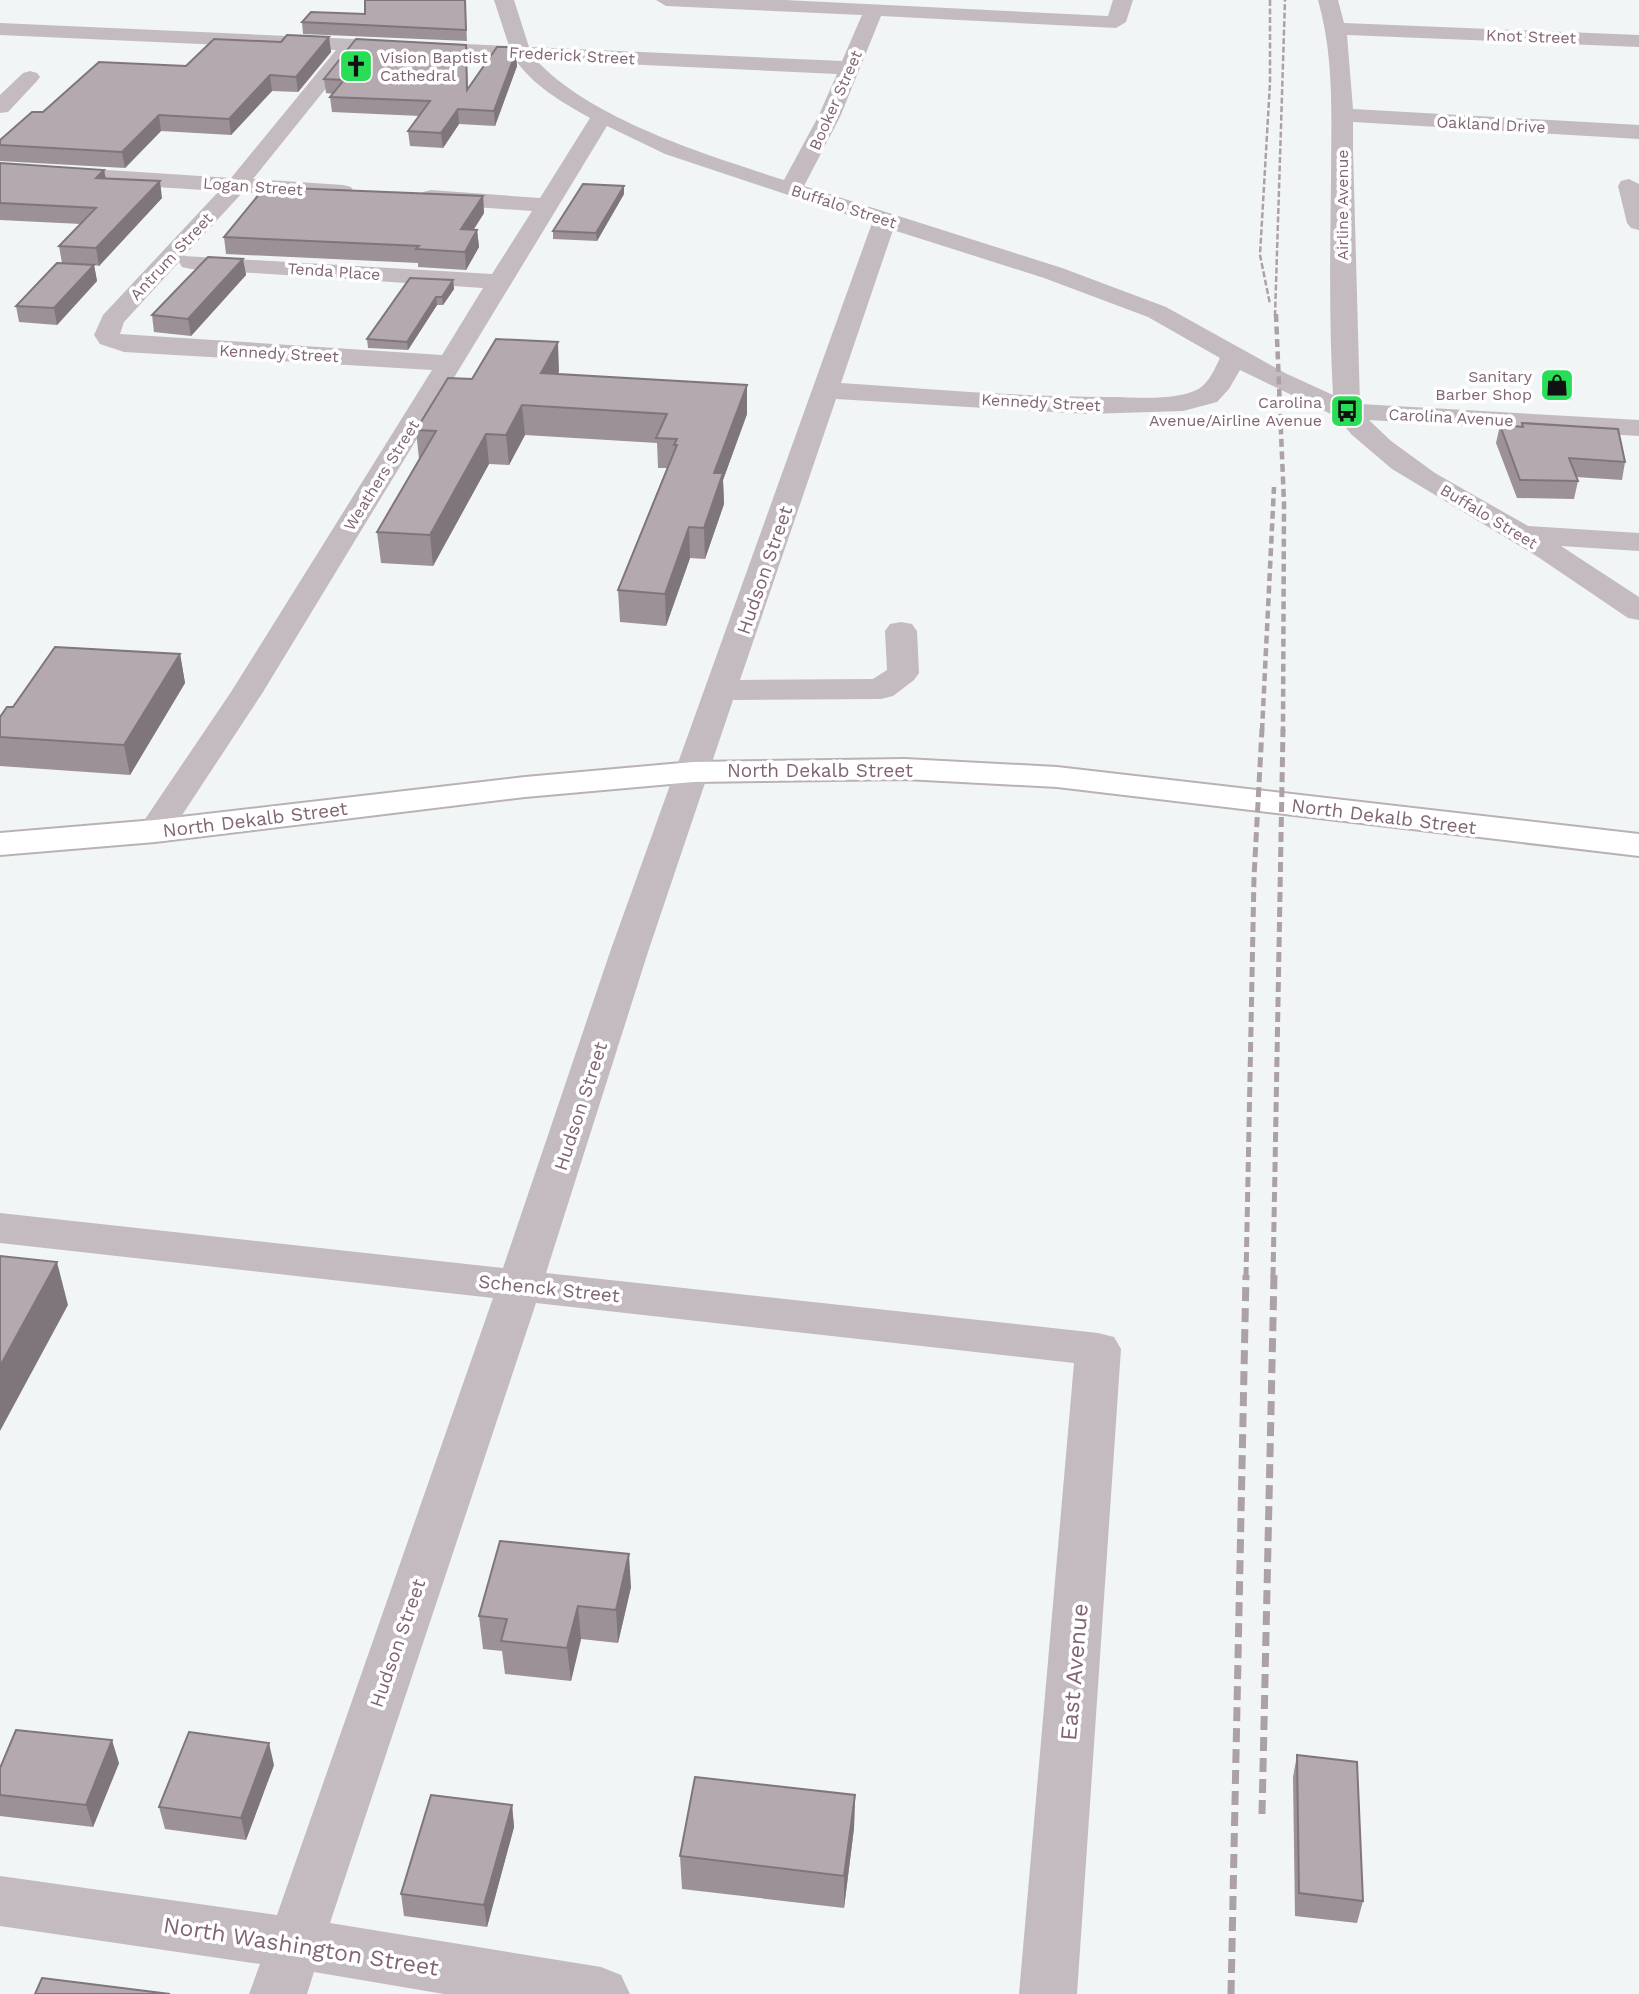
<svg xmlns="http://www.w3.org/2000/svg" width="1639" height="1994" font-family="'Work Sans',sans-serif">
  <rect width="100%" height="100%" fill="#f1f5f5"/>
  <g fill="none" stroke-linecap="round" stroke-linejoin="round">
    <!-- major casing -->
    <g stroke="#b9b1b6" stroke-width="4">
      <path id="major" d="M905,759l152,8 582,67v22l-582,-69 -152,-8 -212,3 -168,15 -370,45 -155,13v-22l155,-13 370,-43 168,-15z"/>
    </g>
    <!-- minor -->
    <g fill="#c3bbc0" fill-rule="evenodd">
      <path d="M494,0h20l15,47 313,14 20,-46 -196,-9 -10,-6h129l323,16 5,-16h20l-7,22 -10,6 -235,-12 -41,101 -36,69 258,82 104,39 119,66 48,22c-4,-72 -3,-143 -2,-214 0,-62 4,-121 -13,-181h20l6,23 295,12v12l-292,-12 6,74 286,16v14l-286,-17v27l7,255 279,16v16l-270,-16 22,21 44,32 93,53 111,7v18l-78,-5 78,51v23l-11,-2 -90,-61 -146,-88 -40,-34 -15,-18 -97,-47 -11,19 -12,13 -34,9 -96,3 -251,-15 -96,281 133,-1 14,-9 -2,-39 5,-7 11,-2 11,2 5,7 2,42 -5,7 -21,16 -12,3 -148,1 -85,252 -102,321 552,60 16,4 7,12 -44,645h-58l55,-631 -538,-60 -206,620 271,44 20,8 9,19h-186l-130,-22 -7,22h-58l11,-30 -260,-38v-50l277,39 216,-617 -493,-55v-30l503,55 107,-316 262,-729 -207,-69 -58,-28 -344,566 -96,146 -12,4 -12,-4 -6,-7 94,-139 201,-322 -308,-18 -24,-8 -6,-9 9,-20 116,-124 -219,-14v-14l231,15 105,-128 -336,-15v-12l509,23zM356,51l159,8c18,27 47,43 75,59l-50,80 -109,-8 -8,2 -4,5 4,5 8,2 101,7 -40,63 -308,-18 59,-64 100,7 8,-2 3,-5 -3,-5 -8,-2 -90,-6zM536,60l301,14 -19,43 -34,63c-77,-25 -192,-60 -248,-120zM893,230l151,48 104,39 72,41c-6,12 -12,28 -26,33 -25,10 -58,6 -85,6 -89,0 -179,-8 -268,-14zM179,262l3,5 9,2 292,19 -41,67 -322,-21 4,-12z"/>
      <path d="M30,71l7,2 3,4 -3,4 -29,31 -8,1v-18l23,-22z"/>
      <path d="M1629,179l10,5v46l-8,-2 -4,-5 -9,-37 3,-5z"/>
    </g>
    <!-- major -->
    <use href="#major" fill="#fff" fill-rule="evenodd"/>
    <!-- rail-far3 -->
    <g stroke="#aca1a7" stroke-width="2.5" stroke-dasharray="6 2.5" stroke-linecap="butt">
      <path d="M1270,0v83l-10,172 10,49"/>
      <path d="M1275,316l10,-316"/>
    </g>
    <!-- rail-far2 -->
    <g stroke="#aca1a7" stroke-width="4.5" stroke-dasharray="8 4.5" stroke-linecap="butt">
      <path d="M1276,314l8,189 -1,228"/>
      <path d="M1262,731l12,-244"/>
    </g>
    <!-- rail-far1 -->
    <g stroke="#aca1a7" stroke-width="5" stroke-dasharray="10 5" stroke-linecap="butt">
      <path d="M1246,1277l8,-400 8,-148"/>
      <path d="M1273,1277l10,-548"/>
    </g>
    <!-- rail -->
    <g stroke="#aca1a7" stroke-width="7" stroke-dasharray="14 7" stroke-linecap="butt">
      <path d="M1262,1814l12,-539"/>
      <path d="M1231,1994l15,-719"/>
    </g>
  </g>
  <!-- wall -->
  <g fill="#9c9197">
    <path d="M365,0h100l2,41 -164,-7 -1,-12 63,-8z"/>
    <path d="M329,37l2,15 -33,40 -26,-1 -41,44 -70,-4 -36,37 -125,-7v-21l43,-28 143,-46 95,-24z"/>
    <path d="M466,45l2,44 48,-37 1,14 -22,60 -36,-2 -16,24 -33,-2 -2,-15 12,-15 -88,-4 -2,-15 3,-3 -7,-1 -2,-14z"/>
    <path d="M0,163l104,7 2,9 56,19 -63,68 -5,-1 3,16 -40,44 -38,-3 -3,-16 46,-43 -3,-17 22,-22 -81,-4z"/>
    <path d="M624,194l-27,47 -44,-2v-8z"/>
    <path d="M483,196l1,17 -10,16 3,1 2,17 -13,23 -48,-3v-4l-192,-9 -2,-17z"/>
    <path d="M243,259l3,16 -55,61 -37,-4 -2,-17z"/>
    <path d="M453,280l1,9 -11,16h-6l-29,45 -40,-2 -1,-9z"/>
    <path d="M559,371l-1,3 189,40 -24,66 1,24 -19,55 -15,-1 -24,68 -46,-4 -2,-32 49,-122h-9l-1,-25 -132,-8 -16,30 -20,-1 -56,102 -52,-3 -4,-31 42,-73 -3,-29 56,-51z"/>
    <path d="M1522,423l103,39 -3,18 -46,-3 2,4 -4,18 -57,-1 -21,-55 4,-18 21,2z"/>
    <path d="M180,654l5,29 -55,92 -130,-9v-49l13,-10z"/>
    <path d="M631,1587l-13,56 -37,-4 -10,42 -66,-7 -3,-23 -19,-2 -4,-33z"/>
    <path d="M1297,1755l66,146 -6,22 -62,-7 -2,-139z"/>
    <path d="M119,1763l-26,64 -93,-11v-48z"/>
    <path d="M274,1765l-28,75 -81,-11 -6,-22z"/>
    <path d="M855,1795l-1,33 -10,80 -162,-19 -2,-33z"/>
    <path d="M512,1805l2,22 -27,100 -83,-11 -3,-22z"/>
  </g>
  <!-- shaded-wall -->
  <g fill="#7f767b">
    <path d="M329,37l2,15 -33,40 -2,-15z"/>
    <path d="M516,52l1,14 -22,60 -1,-15z"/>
    <path d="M270,75l2,16 -41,44 -2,-16z"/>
    <path d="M458,109l1,15 -16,24 -2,-15z"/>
    <path d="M159,115l2,16 -36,37 -3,-16z"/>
    <path d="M104,170l3,16 -11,-8z"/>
    <path d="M160,181l2,17 -63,68 -3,-18z"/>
    <path d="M624,186v8l-27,47 -1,-8z"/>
    <path d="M483,196l1,17 -21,33 -2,-17z"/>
    <path d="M477,230l2,17 -13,23 -1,-18z"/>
    <path d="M243,259l3,16 -55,61 -3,-17z"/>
    <path d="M94,265l3,16 -40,44 -3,-17z"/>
    <path d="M453,280l1,9 -11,16 -1,-8z"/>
    <path d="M436,297l1,8 -29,45 -1,-8z"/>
    <path d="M558,342l1,29 -15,31 -3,-29z"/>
    <path d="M747,385v29l-24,66 1,24 -19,55 -1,-31 10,-55z"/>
    <path d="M522,405l3,30 -16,30 -3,-30z"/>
    <path d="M486,434l3,30 -56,102 -3,-31z"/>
    <path d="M689,527l1,31 -24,68 -1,-32z"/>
    <path d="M180,654l5,29 -55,92 -6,-30z"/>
    <path d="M57,1262l11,43 -68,126v-65z"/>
    <path d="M629,1554l2,33 -13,56 -2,-33z"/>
    <path d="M578,1606l3,33 -10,42 -4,-33z"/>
    <path d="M112,1740l7,23 -26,64 -7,-22z"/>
    <path d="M269,1743l5,22 -28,75 -5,-22z"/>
    <path d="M855,1795l-1,33 -10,80v-32z"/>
    <path d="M512,1805l2,22 -27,100 -3,-22z"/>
  </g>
  <!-- building -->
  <g fill="#b5a9b0" stroke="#7f767b" stroke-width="2">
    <path d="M365,0h100l1,30 -164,-8 9,-10 54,2z"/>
    <path d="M287,35l42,2 -33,40 -26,-2 -41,44 -70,-4 -37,37 -122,-7v-5l32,-28h11l56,-50 87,4 28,-27 67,3z"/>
    <path d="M356,39l110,6 1,45 30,-43h16l3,5 -22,59 -36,-2 -17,24 -33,-2 22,-30 -100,-4 14,-17 -20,-1z"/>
    <path d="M0,163l104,7 -8,8 64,3 -64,67 -37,-2 37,-38 -96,-5z"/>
    <path d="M583,184l41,2 -28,47 -43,-2z"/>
    <path d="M265,187l218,9 -22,33 16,1 -12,22 -49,-3 3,-3 -195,-9z"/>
    <path d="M208,257l35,2 -55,60 -36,-4z"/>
    <path d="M57,263l37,2 -40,43 -38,-2z"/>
    <path d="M410,278l43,2 -11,17h-6l-29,45 -40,-3z"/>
    <path d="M496,339l62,3 -17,31 206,12 -33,88h9l-19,55 -15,-1 -24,67 -47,-4 59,-145h-3l3,-6 -21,-1 11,-24 -145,-9 -16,30 -20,-1 -56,101 -53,-3 59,-101 -20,-1 32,-52 24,1z"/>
    <path d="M1522,423l96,6 7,33 -56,-4 9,23 -58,-1 -20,-55 23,2z"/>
    <path d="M55,647l125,7 -56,91 -124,-8v-20l7,-10h6z"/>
    <path d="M0,1256l57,6 -57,104z"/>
    <path d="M500,1541l129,13 -13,56 -38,-4 -11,42 -66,-7 6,-22 -28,-3z"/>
    <path d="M16,1730l96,10 -26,65 -86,-10v-27z"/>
    <path d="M189,1732l80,11 -28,75 -82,-11z"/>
    <path d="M1297,1755l60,7 6,139 -64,-8z"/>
    <path d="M695,1777l160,18 -11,81 -164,-20z"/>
    <path d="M431,1795l81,10 -28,100 -83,-11z"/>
    <path d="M42,1978l128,16h-135z"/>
  </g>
  <!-- icons -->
  <defs>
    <g id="church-square" transform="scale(1.75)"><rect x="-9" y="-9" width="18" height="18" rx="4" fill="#29dd56" stroke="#fff"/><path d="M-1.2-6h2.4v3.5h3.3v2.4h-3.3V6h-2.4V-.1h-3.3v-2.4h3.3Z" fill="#111"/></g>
    <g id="shop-square" transform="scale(1.75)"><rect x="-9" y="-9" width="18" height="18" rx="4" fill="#29dd56" stroke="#fff"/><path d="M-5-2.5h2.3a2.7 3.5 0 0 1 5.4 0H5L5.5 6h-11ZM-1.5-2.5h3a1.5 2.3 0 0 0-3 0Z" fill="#111"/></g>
    <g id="bus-square" transform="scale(1.75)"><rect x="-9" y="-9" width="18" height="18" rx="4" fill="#29dd56" stroke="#fff"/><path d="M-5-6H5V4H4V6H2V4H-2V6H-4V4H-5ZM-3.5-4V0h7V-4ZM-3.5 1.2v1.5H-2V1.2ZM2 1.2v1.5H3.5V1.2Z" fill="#111"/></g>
  </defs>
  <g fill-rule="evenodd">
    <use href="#church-square" x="356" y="66"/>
    <use href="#shop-square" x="1557" y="385"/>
    <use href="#bus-square" x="1347" y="411"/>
  </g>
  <g text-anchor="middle" stroke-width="7" stroke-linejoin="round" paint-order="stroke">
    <!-- far-street labels -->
    <g font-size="16" fill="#816574" stroke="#fff">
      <text transform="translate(1531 36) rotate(2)" y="6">Knot Street</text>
      <text transform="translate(572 55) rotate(3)" y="6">Frederick Street</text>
      <text transform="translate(835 100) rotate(-66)" y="6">Booker Street</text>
      <text transform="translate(1491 124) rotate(3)" y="6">Oakland Drive</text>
      <text transform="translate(253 186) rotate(4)" y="6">Logan Street</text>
      <text transform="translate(1342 205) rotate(-90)" y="6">Airline Avenue</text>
      <text transform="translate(844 206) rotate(18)" y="6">Buffalo Street</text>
      <text transform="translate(171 256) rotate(-47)" y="6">Antrum Street</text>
      <text transform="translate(334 271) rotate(4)" y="6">Tenda Place</text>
      <text transform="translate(279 353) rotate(3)" y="6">Kennedy Street</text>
      <text transform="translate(1041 402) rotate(3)" y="6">Kennedy Street</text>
      <text transform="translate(1451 417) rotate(3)" y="6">Carolina Avenue</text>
      <text transform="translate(381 475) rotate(-58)" y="6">Weathers Street</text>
      <text transform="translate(1489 516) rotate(31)" y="6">Buffalo Street</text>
    </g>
    <!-- far-poi labels -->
    <g font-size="16" fill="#816574" stroke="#fff" text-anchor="end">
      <text x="380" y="63" text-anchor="start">Vision Baptist<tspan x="380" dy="18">Cathedral</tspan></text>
      <text x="1532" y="382">Sanitary<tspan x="1532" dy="18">Barber Shop</tspan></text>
      <text x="1322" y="408">Carolina<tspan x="1322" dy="18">Avenue/Airline Avenue</tspan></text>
    </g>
    <!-- street labels -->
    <g font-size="19" fill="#816574" stroke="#fff">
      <text transform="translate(764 570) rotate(-71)" y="7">Hudson Street</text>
      <text x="820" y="777">North Dekalb Street</text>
      <text transform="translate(1384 816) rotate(7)" y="7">North Dekalb Street</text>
      <text transform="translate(255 819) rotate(-7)" y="7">North Dekalb Street</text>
      <text transform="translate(580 1106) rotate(-72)" y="7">Hudson Street</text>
      <text transform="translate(549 1288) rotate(6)" y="7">Schenck Street</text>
      <text transform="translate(397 1643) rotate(-71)" y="7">Hudson Street</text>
    </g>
    <!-- near-street labels -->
    <g font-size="23" fill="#816574" stroke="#fff">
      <text transform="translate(1074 1672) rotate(-85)" y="8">East Avenue</text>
      <text transform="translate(301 1946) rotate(9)" y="8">North Washington Street</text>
    </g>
  </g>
</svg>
